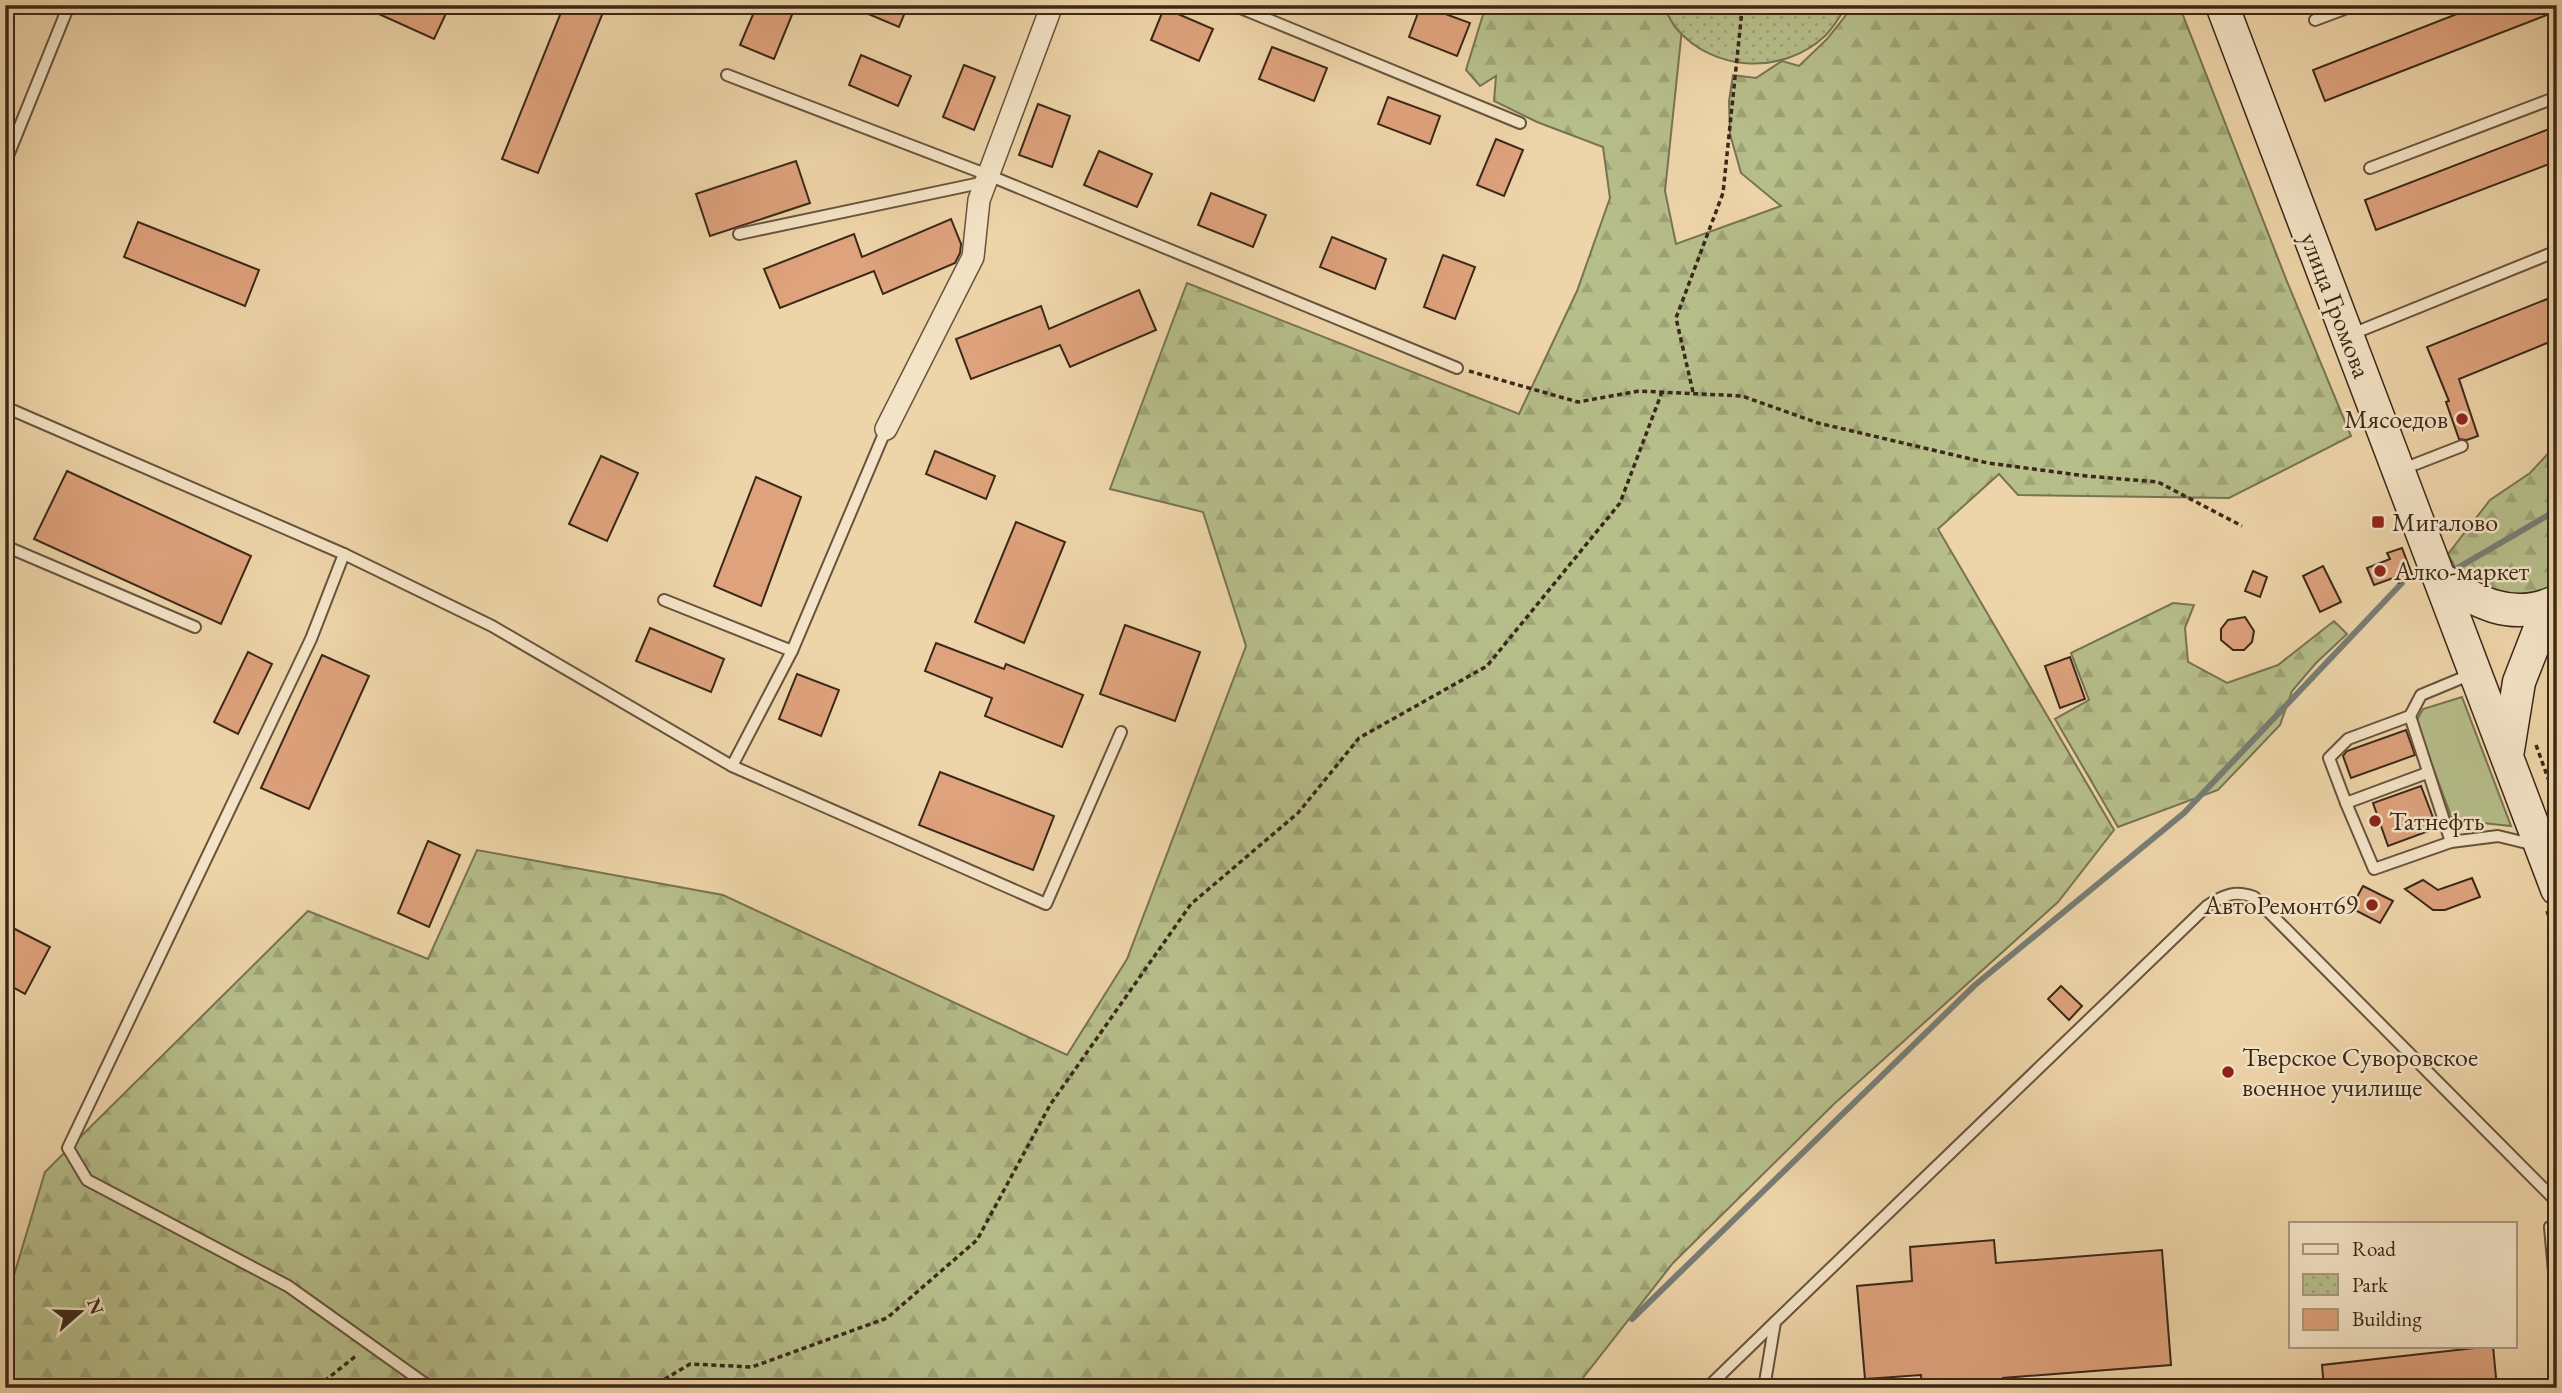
<svg xmlns="http://www.w3.org/2000/svg" width="2562" height="1393" font-family="'EB Garamond',serif">
  <defs>
    <pattern id="forest-firs" width="22" height="20" patternUnits="userSpaceOnUse" patternTransform="scale(1.75)"><rect width="22" height="20" fill="#b6be8a"/><path d="M5 1l3.5 6h-7zM16 11l3.5 6h-7z" fill="#9da376"/></pattern>
    <pattern id="park-dots" width="8" height="8" patternUnits="userSpaceOnUse" patternTransform="scale(1.75)"><rect width="8" height="8" fill="#b6be8a"/><path d="M2 2h.1M6 6h.1" fill="none" stroke="#9da376" stroke-width="1.8" stroke-linecap="round"/></pattern>
  </defs>
  <rect width="100%" height="100%" fill="#eed5a9"/>
  <filter id="stains"><feTurbulence type="fractalNoise" baseFrequency=".00286" numOctaves="4"/><feColorMatrix values="0 0 0 0 .2 0 0 0 0 .09 0 0 0 0 .02 0 0 0 .5 -.17"/></filter>
  <radialGradient id="worn" r=".72"><stop offset=".6" stop-color="#630" stop-opacity="0"/><stop offset="1" stop-color="#630" stop-opacity=".3"/></radialGradient>
  <!-- green -->
  <path fill="#b6be8a" stroke="#787352" stroke-width="2" d="M2462,697l49,129 -47,-5 -13,-5 -35,-94 7,-13z"/>
  <!-- forest -->
  <g fill="url(#forest-firs)" stroke="#787352" stroke-width="2">
    <path d="M1486,5h183l13,24 -17,162 11,53 105,-38 -40,-33 -11,-39 -1,-33 4,-26 23,3 26,-17 17,5 28,-27 27,-34h325l107,274 65,157 -122,62 -211,-3 -19,-21 -61,55 176,301 -56,72 -224,202 -161,159 -98,125h-1570v-83l40,-133 263,-261 120,48 49,-109 246,45 344,160 60,-96 119,-313 -43,-134 -93,-23 77,-206 332,131 58,-123 33,-93 -7,-51 -66,-25 -43,-21 2,-25 -16,10 -14,-16z"/>
    <path d="M2557,444v137l-13,14h-54l-26,-11 -16,-30 42,-54 40,-27z"/>
    <path d="M2173,603l21,2 -9,23 3,34 39,21 51,-18 56,-44 13,13 -31,29 -24,28 -12,34 -62,65 -100,37 -63,-108 34,-19 -18,-47z"/>
  </g>
  <!-- park -->
  <path fill="url(#park-dots)" stroke="#787352" stroke-width="2" d="M1663,5h184c-6,10 -14,23 -22,31 -42,39 -111,37 -149,-8 -5,-6 -9,-15 -13,-23z"/>
  <g fill="none" stroke-linecap="round" stroke-linejoin="round">
    <!-- stream -->
    <g stroke="#777d76" stroke-width="6">
      <path d="M2454,570l103,-60"/>
      <path d="M1632,1319l343,-334 209,-172 218,-230"/>
    </g>
  </g>
  <!-- building -->
  <g fill="#dea27c" stroke="#3b2819" stroke-width="2">
    <path d="M359,5h91l-16,34z"/>
    <path d="M564,5h42l-68,168 -36,-14z"/>
    <path d="M757,5h39l-22,54 -34,-14z"/>
    <path d="M847,5h61l-9,22z"/>
    <path d="M1421,5l49,18 -13,33 -48,-19z"/>
    <path d="M2480,5h77v6l-232,90 -12,-31z"/>
    <path d="M1164,8l49,21 -14,32 -48,-21z"/>
    <path d="M1272,47l55,21 -13,33 -55,-22z"/>
    <path d="M861,55l50,21 -13,30 -49,-21z"/>
    <path d="M964,65l31,12 -21,53 -31,-13z"/>
    <path d="M1388,97l52,19 -10,28 -52,-20z"/>
    <path d="M1038,104l32,12 -18,51 -33,-12z"/>
    <path d="M2557,126v35l-181,69 -11,-30z"/>
    <path d="M1496,139l27,11 -19,46 -27,-11z"/>
    <path d="M1099,151l53,23 -15,33 -53,-22z"/>
    <path d="M796,161l14,42 -100,33 -14,-42z"/>
    <path d="M1211,193l55,22 -13,32 -55,-22z"/>
    <path d="M951,219l10,25 -1,9 -5,10 -72,31 -9,-23 -94,37 -16,-39 90,-35 8,23z"/>
    <path d="M138,222l121,48 -14,36 -121,-49z"/>
    <path d="M1332,237l54,22 -11,30 -55,-22z"/>
    <path d="M1443,255l32,12 -20,52 -31,-12z"/>
    <path d="M1139,290l17,40 -86,37 -10,-22 -89,34 -15,-40 85,-33 8,23z"/>
    <path d="M2557,295v44l-98,40 19,57 -11,4 -8,-1 -13,-37 3,-1 -22,-54z"/>
    <path d="M935,451l60,25 -9,23 -60,-25z"/>
    <path d="M601,456l37,17 -31,68 -38,-17z"/>
    <path d="M67,471l184,85 -30,68 -187,-85z"/>
    <path d="M756,477l45,20 -40,109 -47,-20z"/>
    <path d="M1016,522l49,20 -41,101 -49,-21z"/>
    <path d="M2402,548l11,29 -14,6 -3,-6 -22,8 -7,-17 23,-9 -3,-6z"/>
    <path d="M2323,566l18,36 -21,10 -17,-36z"/>
    <path d="M2253,571l14,6 -7,20 -15,-6z"/>
    <path d="M2245,617l9,14 -2,11 -8,8h-11l-12,-10v-11l7,-9z"/>
    <path d="M1125,625l75,27 -25,69 -75,-27z"/>
    <path d="M650,628l74,31 -13,33 -75,-31z"/>
    <path d="M936,643l68,26 2,-5 77,31 -21,52 -77,-31 7,-18 -67,-27z"/>
    <path d="M248,652l24,12 -34,70 -24,-12z"/>
    <path d="M322,655l47,21 -60,133 -48,-21z"/>
    <path d="M2070,657l15,42 -25,9 -15,-42z"/>
    <path d="M797,674l42,16 -18,46 -42,-17z"/>
    <path d="M2406,730l9,25 -64,23 -8,-22 4,-5z"/>
    <path d="M940,772l114,44 -21,54 -114,-45z"/>
    <path d="M2421,786l16,42 -49,18 -15,-43z"/>
    <path d="M428,841l32,14 -31,72 -31,-14z"/>
    <path d="M2472,878l8,19 -35,13h-12l-28,-21 18,-9 15,10z"/>
    <path d="M2363,886l30,15 -13,22 -29,-15z"/>
    <path d="M5,924l45,23 -25,47 -20,-11z"/>
    <path d="M2061,986l21,20 -13,14 -21,-21z"/>
    <path d="M1994,1240l2,23 166,-13 9,115 -168,13 1,10h-82l-1,-13 -56,4 -8,-93 55,-5 -2,-34z"/>
    <path d="M2493,1346l4,42h-173l-2,-23z"/>
  </g>
  <g fill="none" stroke-linecap="round" stroke-linejoin="round">
    <!-- lane casing -->
    <g stroke="#68533d" stroke-width="14">
      <g id="lane">
        <path d="M1233,5l287,118"/>
        <path d="M2315,20l40,-15"/>
        <path d="M727,75l261,100 469,193"/>
        <path d="M5,163l64,-158"/>
        <path d="M2370,168l187,-71"/>
        <path d="M739,234l246,-52"/>
        <path d="M2352,334l205,-83"/>
        <path d="M5,407l339,147 -33,85 -243,509 19,32 201,106 143,102"/>
        <path d="M2403,469l59,-23"/>
        <path d="M5,546l190,81"/>
        <path d="M344,554l148,72 240,140 60,-115"/>
        <path d="M664,600l128,51 94,-222"/>
        <path d="M2410,716l-62,23 -19,19 17,45 81,-30"/>
        <path d="M732,766l314,138 75,-172"/>
        <path d="M2346,803l28,66 77,-27 47,-6 37,9"/>
        <path d="M2451,842l-41,-126 11,-21 53,-22"/>
        <path d="M2557,1225l-7,2 7,78"/>
        <path d="M1707,1388l68,-66"/>
        <path d="M1764,1388l11,-66 432,-416c16,-11 28,-16 47,-9l303,305"/>
      </g>
    </g>
    <!-- street casing -->
    <g stroke="#68533d" stroke-width="24">
      <path id="street" d="M886,429l87,-172 6,-57 73,-195"/>
    </g>
    <!-- secondary casing -->
    <g stroke="#3b2819" stroke-width="35">
      <g id="secondary">
        <path d="M2222,5c112,295 225,589 335,884"/>
        <path d="M2441,579c35,23 70,42 112,24"/>
        <path d="M2508,750l11,-68 28,-72"/>
      </g>
    </g>
    <!-- path -->
    <g stroke="#3b2819" stroke-width="3.5" stroke-dasharray="5 3.5" stroke-linecap="butt">
      <path d="M1726,5c15,6 27,7 42,0"/>
      <path d="M1469,371l109,31 61,-11 103,5 76,27 170,40 98,13 72,6 84,44"/>
      <path d="M1693,392l-17,-74 47,-125 19,-183"/>
      <path d="M2536,745l21,58"/>
      <path d="M2547,911l10,28"/>
      <path d="M320,1388l2,-5 35,-28"/>
      <path d="M650,1388l40,-24 62,3 135,-49 90,-78 73,-135 141,-201 107,-91 61,-75 128,-72 133,-163 42,-111"/>
    </g>
    <!-- lane -->
    <use href="#lane" stroke="#f4e4c7" stroke-width="10"/>
    <!-- street -->
    <use href="#street" stroke="#f4e4c7" stroke-width="21"/>
    <!-- secondary -->
    <use href="#secondary" stroke="#f4e4c7" stroke-width="32"/>
  </g>
  <!-- markers -->
  <g fill="#8f2418" stroke="#f4e4c7" stroke-width="2.5">
    <circle cx="2462" cy="419" r="7"/>
    <rect x="2371" y="515" width="14" height="14" rx="3.5"/>
    <circle cx="2380" cy="571" r="7"/>
    <circle cx="2375" cy="821" r="7"/>
    <circle cx="2372" cy="905" r="7"/>
    <circle cx="2228" cy="1072" r="7"/>
  </g>
  <g text-anchor="middle" stroke-width="5" stroke-linejoin="round" paint-order="stroke">
    <!-- street labels -->
    <g font-size="26" fill="#3b2819" stroke="#f4e4c7">
      <text transform="translate(2336 305) rotate(69)" y="9">улица Громова</text>
    </g>
    <!-- poi labels -->
    <g font-size="26" fill="#3b2819" stroke="#f4e4c7" text-anchor="start">
      <text x="2448" y="428" text-anchor="end">Мясоедов</text>
      <text x="2392" y="531">Мигалово</text>
      <text x="2394" y="580">Алко-маркет</text>
      <text x="2389" y="830">Татнефть</text>
      <text x="2358" y="914" text-anchor="end">АвтоРемонт69</text>
      <text x="2242" y="1066">Тверское Суворовское<tspan x="2242" dy="30">военное училище</tspan></text>
    </g>
  </g>
  <!-- margin -->
  <rect width="2562" height="1393" fill="none" stroke="#eed5a9" stroke-width="28"/>
  <rect x="7" y="7" width="2548" height="1379" fill="none" stroke="#3b2819" stroke-width="3.5"/>
  <rect x="14" y="14" width="2534" height="1365" fill="none" stroke="#3b2819" stroke-width="2"/>
  <!-- legend -->
  <rect x="2289" y="1222" width="228" height="126" fill="#f4e4c7" stroke="#aa9981" stroke-width="2"/>
  <rect x="2303" y="1244" width="35" height="10" fill="#f4e4c7" stroke="#aa9981" stroke-width="2"/>
  <text x="2352" y="1256" font-size="21" fill="#3b2819">Road</text>
  <rect x="2303" y="1274" width="35" height="21" fill="url(#park-dots)" stroke="#aa9981" stroke-width="2"/>
  <text x="2352" y="1292" font-size="21" fill="#3b2819">Park</text>
  <rect x="2303" y="1309" width="35" height="21" fill="#dea27c" stroke="#aa9981" stroke-width="2"/>
  <text x="2352" y="1326" font-size="21" fill="#3b2819">Building</text>
  <!-- north arrow -->
  <g transform="translate(80 1312) rotate(70)" stroke="#f4e4c7" stroke-width="5" paint-order="stroke">
  <path d="M0-5L12 26L0 18L-12 26Z" fill="#3b2819"/>
  <text y="-10" font-size="19" font-weight="bold" text-anchor="middle" fill="#3b2819">N</text>
  </g>
  <rect width="100%" height="100%" filter="url(#stains)"/>
  <rect width="100%" height="100%" fill="url(#worn)"/>
</svg>
